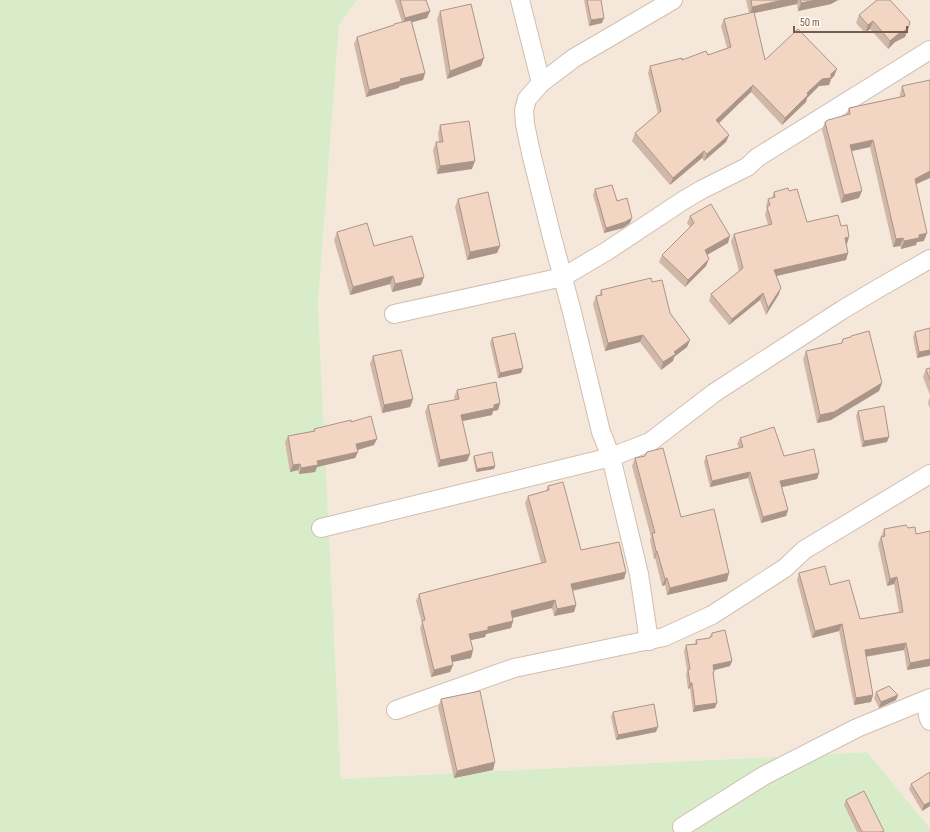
<svg xmlns="http://www.w3.org/2000/svg" width="930" height="832" font-family="'Sofia Sans Condensed',sans-serif">
  <rect width="100%" height="100%" fill="#fdf6ec"/>
  <!-- residential -->
  <path fill="#f5e8da" d="M357,0h573v828l-63,-76 -526,27 -23,-474 21,-280z"/>
  <!-- green -->
  <path fill="#d8ecc9" d="M0,0h357l-18,25 -21,280 23,474 526,-27 63,76v4h-930z"/>
  <g fill="none" stroke-linecap="round" stroke-linejoin="round">
    <!-- street casing -->
    <g stroke="#d1beb0" stroke-width="20">
      <g id="street">
        <path d="M520,0l21,83"/>
        <path d="M394,314l169,-37 44,-26 77,-51 17,-10 46,-23 11,-10 172,-107"/>
        <path d="M321,528l290,-71 39,-15 64,-49 128,-83 37,-22 51,-29"/>
        <path d="M649,641l-10,-67 -28,-117 -10,-25 -29,-120 -20,-75 -21,-84 -6,-29 -1,-14 3,-11 14,-16 33,-25 99,-58"/>
        <path d="M927,700c0,7 -1,14 3,21"/>
        <path d="M396,710l118,-42 150,-31 48,-22 73,-47 19,-18 126,-76"/>
        <path d="M682,827l83,-52 92,-47 73,-30"/>
      </g>
    </g>
    <!-- street -->
    <use href="#street" stroke="#fff" stroke-width="18"/>
  </g>
  <!-- wall -->
  <g fill="#d1b7a8">
    <path d="M395,0h31l4,11 -3,7 -15,4 13,51 -2,7 -23,6 -2,2 -32,9 -12,-53 3,-7 37,-12v-1l8,-2z"/>
    <path d="M584,0h17l1,23 -13,3z"/>
    <path d="M746,0h92l-7,4 -33,7 -1,-7 -43,9 11,47 72,9 -3,7 -3,3 -2,6 -10,1 -12,12 -1,4 -24,23 -31,-33 -33,31 11,12 -3,7 -22,19 -2,-3 -32,27 -38,-44 3,-8 23,-19 -10,-41 2,-7 58,-11 19,-7 -6,-22 3,-7 25,-6z"/>
    <path d="M440,11l41,55 -34,13 -10,-60z"/>
    <path d="M859,15l49,14 -3,8 -10,5 -7,7 -18,-20 -5,4 -9,-10z"/>
    <path d="M930,80l-14,104 8,57 -7,1 -1,3 -15,4 -1,-3 -7,1 -23,-100 -18,4 7,47 -18,5 -19,-73 3,-8 21,-7 3,-7 51,-11v-3l2,-8z"/>
    <path d="M440,125l32,44 -35,5 -4,-24 3,-8h3l-1,-9z"/>
    <path d="M595,189l22,12 13,22 -7,5 -19,5 -11,-38z"/>
    <path d="M789,191l18,31 34,4 6,18h-1l2,9 -2,7 -70,16 3,18 -13,21 -6,-15 -31,25 -20,-24 2,-7 28,-23 -8,-30 3,-7 34,-9 -3,-11 2,-6 -1,-2 2,-7 4,-1 2,-6z"/>
    <path d="M458,199l42,47 -3,7 -30,7 -12,-53z"/>
    <path d="M690,216l38,27 -21,12 -1,11 -21,21 -26,-25 3,-7 28,-28 -3,-4z"/>
    <path d="M337,232l37,14 47,39 -29,7 -2,-8 -40,11 -16,-55z"/>
    <path d="M652,282l18,31 20,27 -3,7 -13,10 -1,4 -12,9 -21,-28 -35,9 -12,-47 3,-8h3l2,-6z"/>
    <path d="M930,328v27l-13,3 -4,-21 2,-5z"/>
    <path d="M851,336l31,47 -3,8 -48,29 -14,3 -14,-64 3,-8 35,-8 2,-4 7,-1z"/>
    <path d="M492,338l29,35 -23,5 -8,-35z"/>
    <path d="M373,356l40,43 -3,8 -28,6 -12,-49z"/>
    <path d="M930,368v27l-7,-18 3,-8z"/>
    <path d="M457,390l43,13 -2,7 -5,1 -1,4 -30,6 8,33 -3,7 -29,6 -13,-55 3,-7 27,-5 -1,-3z"/>
    <path d="M930,396v13l-2,-6z"/>
    <path d="M858,411l29,31 -25,5 -6,-31z"/>
    <path d="M351,422l23,23 -17,5 1,2 -3,6 -38,9 -2,5 -16,2 -1,-4 -8,2 -5,-30 3,-6 25,-5 1,-2z"/>
    <path d="M740,438l44,18 35,17 -2,6 -35,8 6,23 -2,6 -25,7 -13,-45 -38,9 -6,-25 2,-6 33,-8 -2,-4z"/>
    <path d="M474,456l21,10 -1,3 -18,3 -3,-14z"/>
    <path d="M635,458l46,59 46,64 -60,14 -2,-10 -3,1 -7,-28 -1,1 -4,-19 1,-3 -19,-71z"/>
    <path d="M548,486l33,64 45,22 -2,7 -51,12 3,14 -2,7 -20,4 -2,-8 -40,10 1,3 -2,7 -25,6 -1,3 -14,3 2,10 -2,8 -19,4 1,3 -3,7 -19,5 -11,-49 2,-5 -6,-22 3,-7 122,-31 -16,-60 3,-7 18,-5z"/>
    <path d="M908,528l8,6 14,-3v135l-23,4 -3,-20 -38,7 7,38 -2,7 -17,3 -15,-74 -27,7 -15,-58 2,-7 31,12 30,34 39,-7 -5,-28 -7,2 -9,-42 6,-15z"/>
    <path d="M712,633l20,28 -2,5 -16,4v5l1,33 -22,4 -3,-24 -2,1 -2,-14 1,-5 -3,-19 2,-6 9,-1 1,-4 13,-2z"/>
    <path d="M876,692l22,3 -2,5 -17,8 -5,-10z"/>
    <path d="M441,699l52,71 -39,8 -16,-71z"/>
    <path d="M613,712l43,20 -40,8 -5,-23z"/>
    <path d="M911,784l19,22 -8,5 -13,-22z"/>
    <path d="M846,800l38,32h-27l-13,-27z"/>
  </g>
  <!-- shaded-wall -->
  <g fill="#aa9588">
    <path d="M783,0h15l-1,4 -47,10 2,-7z"/>
    <path d="M816,0h22l-7,4 -33,7 3,-8z"/>
    <path d="M430,11l-3,7 -24,7 2,-7z"/>
    <path d="M604,18l-2,5 -13,3 2,-6z"/>
    <path d="M873,21l-3,8 -5,4 3,-8z"/>
    <path d="M908,29l-3,8 -10,5 -7,7 2,-8 8,-7z"/>
    <path d="M484,58l-3,8 -34,13 3,-8z"/>
    <path d="M837,69l-3,7 -3,3 -2,6 -10,1 -12,12 -1,4 -24,23 3,-7 22,-25 15,-14 9,-5z"/>
    <path d="M425,73l-2,7 -23,6 -2,2 -32,9 3,-7 31,-11z"/>
    <path d="M753,85l-2,7 -37,36 2,-8z"/>
    <path d="M729,135l-3,7 -22,19 3,-7z"/>
    <path d="M873,140l-3,7 -23,5 3,-7z"/>
    <path d="M704,151l-2,7 -32,27 3,-7z"/>
    <path d="M475,161l-3,8 -35,5 3,-8z"/>
    <path d="M930,171v7l-18,8 3,-7z"/>
    <path d="M862,191l-3,7 -18,5 3,-8z"/>
    <path d="M632,218l-2,5 -7,5 -19,5 2,-5z"/>
    <path d="M927,233l-3,8 -7,1 -1,3 -15,4 3,-8 15,-6z"/>
    <path d="M730,236l-2,7 -25,14 2,-7z"/>
    <path d="M849,237l-2,7 -5,1 3,-7z"/>
    <path d="M903,238l-3,8 -7,1 3,-8z"/>
    <path d="M500,246l-3,7 -30,7 3,-8z"/>
    <path d="M848,253l-2,7 -74,17 2,-7z"/>
    <path d="M709,259l-3,7 -21,21 3,-7z"/>
    <path d="M393,276l-3,8 -40,11 3,-8z"/>
    <path d="M424,277l-3,8 -29,7 3,-8z"/>
    <path d="M781,288l-2,6 -13,21 2,-7z"/>
    <path d="M763,293l-3,7 -31,25 3,-6z"/>
    <path d="M643,335l-3,7 -35,9 3,-8z"/>
    <path d="M690,340l-3,7 -13,10 -1,4 -12,9 2,-8 11,-10z"/>
    <path d="M930,350v5l-13,3 2,-6z"/>
    <path d="M523,368l-2,5 -23,5 2,-5z"/>
    <path d="M882,383l-3,8 -48,29 -14,3 3,-8z"/>
    <path d="M413,399l-3,8 -28,6 2,-8z"/>
    <path d="M500,403l-2,7 -5,1 -1,4 -34,7 3,-7z"/>
    <path d="M889,437l-2,5 -25,5 2,-6z"/>
    <path d="M377,439l-3,6 -20,6 2,-7z"/>
    <path d="M358,452l-3,6 -38,9 -2,5 -16,2 2,-6 16,-7z"/>
    <path d="M470,454l-3,7 -29,6 2,-7z"/>
    <path d="M300,464l-2,6 -8,2 3,-7z"/>
    <path d="M495,466l-1,3 -18,3 1,-3z"/>
    <path d="M750,472l-2,6 -38,9 2,-6z"/>
    <path d="M819,473l-2,6 -39,9 2,-7z"/>
    <path d="M788,510l-2,6 -25,7 2,-6z"/>
    <path d="M656,551h1l-2,7 -1,1z"/>
    <path d="M626,572l-2,7 -55,12 2,-7z"/>
    <path d="M729,573l-2,8 -60,14 3,-7z"/>
    <path d="M897,577l-3,7 -7,2 3,-7z"/>
    <path d="M667,578l-2,7 -3,1 3,-7z"/>
    <path d="M555,600l-3,8 -44,11 3,-8z"/>
    <path d="M576,605l-2,7 -20,4 3,-7z"/>
    <path d="M513,621l-2,7 -25,6 -1,3 -18,4 2,-7 19,-7z"/>
    <path d="M842,624l-3,7 -27,7 3,-7z"/>
    <path d="M906,643l-2,7 -42,7 3,-7z"/>
    <path d="M473,650l-2,8 -23,5 3,-7z"/>
    <path d="M930,659v7l-23,4 3,-7z"/>
    <path d="M732,661l-2,5 -19,5 2,-6z"/>
    <path d="M453,665l-3,7 -19,5 3,-7z"/>
    <path d="M690,683h2l-2,5 -2,1z"/>
    <path d="M873,695l-2,7 -17,3 2,-7z"/>
    <path d="M898,695l-2,5 -17,8 2,-6z"/>
    <path d="M717,703l-2,5 -22,4 2,-6z"/>
    <path d="M658,727l-2,5 -40,8 2,-5z"/>
    <path d="M495,762l-2,8 -39,8 3,-7z"/>
    <path d="M930,802v4l-8,5 2,-6z"/>
  </g>
  <!-- building -->
  <g fill="#f3d5c3" stroke="#aa9588">
    <path d="M400,0h26l4,11 -25,7z"/>
    <path d="M587,0h14l3,18 -13,2z"/>
    <path d="M751,0h32l-31,7z"/>
    <path d="M800,0h16l-15,3z"/>
    <path d="M877,0h13l20,22 -2,7 -10,5 -8,7 -17,-20 -5,4 -9,-10z"/>
    <path d="M471,4l13,54 -34,13 -10,-60z"/>
    <path d="M754,12l11,48 33,-31 39,40 -6,5v4l-9,1 -15,14 1,2 -23,23 -32,-33 -37,35 13,15 -22,19 -3,-3 -31,27 -38,-45 26,-22 -11,-45 32,-8v2l24,-9 2,4 23,-8 -7,-28z"/>
    <path d="M411,20l14,53 -25,6 1,2 -32,9 -12,-53 37,-12v-1z"/>
    <path d="M930,80v91l-15,8 12,54 -8,2v3l-15,3 -1,-3 -7,1 -23,-99 -23,5 12,46 -18,4 -19,-73 3,-2 22,-6 -1,-6 56,-12 -3,-10z"/>
    <path d="M469,121l6,40 -35,5 -4,-24h7l-3,-17z"/>
    <path d="M612,185l5,16 10,-3 5,20 -7,4 -19,6 -11,-39z"/>
    <path d="M788,188l1,3 8,-2 10,33 31,-7 3,11 6,-1 2,12 -4,1 3,15 -74,17 7,18 -13,20 -5,-15 -31,26 -21,-25 32,-26 -9,-34 38,-10 -5,-17 3,-2 -2,-6 7,-2 -1,-5z"/>
    <path d="M488,192l12,54 -30,6 -12,-53z"/>
    <path d="M711,204l19,32 -25,14 4,9 -21,21 -26,-25 32,-32 -4,-7z"/>
    <path d="M367,223l7,23 38,-10 12,41 -29,7 -2,-8 -40,11 -16,-55z"/>
    <path d="M651,278l1,4 10,-2 8,33 20,27 -16,12 2,2 -13,8 -20,-27 -35,8 -12,-47 6,-1 -1,-5z"/>
    <path d="M930,328v22l-11,2 -4,-20z"/>
    <path d="M869,331l13,52 -48,29 -14,3 -14,-64 36,-8 1,-4 8,-2v-1z"/>
    <path d="M515,333l8,35 -23,5 -8,-35z"/>
    <path d="M401,350l12,49 -29,6 -11,-49z"/>
    <path d="M930,368v12l-4,-11z"/>
    <path d="M496,382l4,21 -6,2v3l-33,7 9,39 -30,6 -12,-55 31,-6 -2,-9z"/>
    <path d="M884,406l5,31 -25,4 -6,-30z"/>
    <path d="M371,416l6,23 -21,5 2,8 -41,9 1,4 -17,3 -1,-4 -7,1 -5,-29 27,-5 -1,-2 37,-9v2z"/>
    <path d="M774,427l10,29 30,-7 5,24 -39,8 8,29 -25,7 -13,-45 -38,9 -6,-25 37,-9 -3,-9z"/>
    <path d="M663,448l18,69 33,-8 15,64 -59,15 -3,-10 -2,1 -8,-28h-1l-4,-18h3l-20,-75 10,-2 2,-4z"/>
    <path d="M492,452l3,14 -18,3 -3,-13z"/>
    <path d="M563,482l18,68 38,-8 7,30 -55,12 5,21 -19,4 -2,-9 -44,11 2,10 -25,6v3l-19,4 4,16 -22,6 2,9 -19,5 -12,-49 3,-1 -6,-26 38,-10 89,-22 -18,-66 21,-6 -1,-4z"/>
    <path d="M906,525l2,3 7,-1 1,7 14,-3v128l-20,4 -4,-20 -41,7 8,45 -17,3 -14,-74 -27,7 -16,-58 26,-7 5,19 19,-5 11,39 43,-7 -6,-35 -7,2 -9,-42 4,-1 -1,-7z"/>
    <path d="M725,630l7,31 -19,4 1,7h-1l4,31 -22,3 -3,-23h-2l-2,-13 2,-1 -4,-24 11,-1 -1,-4 14,-2v-1l2,-1v-3z"/>
    <path d="M889,686l9,9 -17,7 -5,-10z"/>
    <path d="M480,691l15,71 -38,9 -16,-72z"/>
    <path d="M654,704l4,23 -40,8 -5,-23z"/>
    <path d="M930,772v30l-6,3 -13,-21z"/>
    <path d="M864,791l20,40 -2,1h-20l-16,-32z"/>
  </g>
  <!-- scale -->
  <path d="M794 26v6h113v-6" fill="none" stroke="#7a5c4d" stroke-width="2"/>
  <text x="800" y="26" font-size="12" fill="#7a5c4d" stroke="#fffaf3" stroke-width="3" paint-order="stroke">50 m</text>
</svg>
